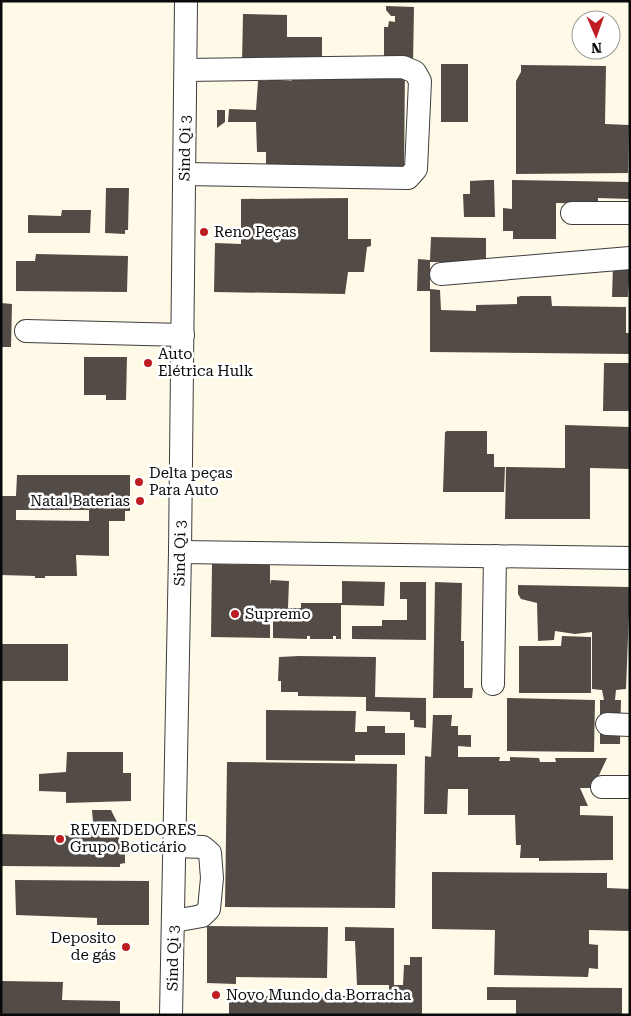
<svg xmlns="http://www.w3.org/2000/svg" width="631" height="1016" font-family="'Roboto Serif',serif">
  <rect width="100%" height="100%" fill="#fffae7"/>
  <!-- building -->
  <g fill="#534b46" fill-rule="evenodd">
    <path d="M386,6l28,1 -1,58h-8l-1,114 -138,-2v-25h-9l-1,-30h-28l1,-13 27,1 2,-29h9v-2l25,2 1,-18h-51l1,-49 44,1v22h35v27h62v-37h4l1,-6 6,1v-6h-4l-5,-6z"/>
    <rect x="441" y="64" width="27" height="58"/>
    <path d="M521,65l85,1 -1,58 24,1 -1,48 -112,1v-93l5,-9z"/>
    <path d="M217,110h8v12l-8,6z"/>
    <path d="M488,180h6l1,37h-31l-1,-23h7v-13z"/>
    <path d="M512,180l118,2v17l-32,-1v6l-42,-1v36h-43v-8h-10v-23l9,1z"/>
    <path d="M106,188h23l-1,42h-3v4l-20,-1z"/>
    <path d="M348,198v41h23v7l-4,1 -3,25h-16l-3,22 -131,-2 1,-49 26,1v-45z"/>
    <path d="M62,210h29l-1,23h-62v-18l33,1z"/>
    <path d="M431,237l55,1v24h-56v29h-13l1,-32 12,1z"/>
    <path d="M36,254l92,2 -1,36 -111,-1v-30h19z"/>
    <path d="M613,266l17,1 -2,30h-16z"/>
    <path d="M430,289l10,1 1,20 35,1v-6l41,-1v-7l4,-1h30l1,10 74,1v26h4v21l-200,-2z"/>
    <path d="M1,303l11,1 -1,43h-10z"/>
    <path d="M84,357h43l-1,43h-20v-5h-22z"/>
    <path d="M604,363h26v48h-27z"/>
    <path d="M565,425l65,2v42l-40,-1v51h-85l1,-52 59,1z"/>
    <path d="M447,431h40v23h7v13h11l-1,25h-61l2,-60z"/>
    <path d="M17,475h113v36h-5v10h-16v35l-33,-1 1,21h-32v2h-10v-2l-34,-1v-79h15zM16,510h73v11l-73,-1z"/>
    <path d="M212,564l58,1v20l1,-5 18,1 -1,27h13v-5h41v-22l43,1 -1,24 -43,-1v34h-5v-3h-3v3h-23v-3h-3v3l-34,-1v-20h-3v20l-59,-1z"/>
    <path d="M400,582h26v58l-74,-1v-13h30v-6h25v-21h-7z"/>
    <path d="M435,582l27,1 -1,58h3v47h9l-1,10h-39z"/>
    <path d="M518,585l112,2 -4,102 -10,1 -1,10h6l-1,44h-20v-44h4l-2,-10 -10,-1v-57l-17,2 -20,-3 -1,9 -16,1 -1,-38 -16,-4 -3,-5z"/>
    <path d="M562,636l29,1v56h-72v-47h42z"/>
    <rect x="1" y="644" width="67" height="37"/>
    <path d="M299,656l77,1 -1,40 51,1v30l-12,-1v-7h-4v-8l-44,-1v-14l-68,-1v-4h-17v-11h-3l1,-24z"/>
    <path d="M507,698l88,2 -1,52 -87,-1z"/>
    <path d="M266,710l90,1 -1,21h12v-6h18v7h20v22h-50v6l-89,-1z"/>
    <path d="M433,715h19l-1,11h7v9h13v12l-13,-1v11h42l-1,4h11v-4l29,1 1,4h16l-1,-4h52l-14,30h-13l8,18h-8v9l33,1v44l-74,1v-3h-19l1,-13h-5l-1,-30h-47v-26h-20l-1,25h-23l1,-58 6,1z"/>
    <path d="M67,752h56v21h8v28l-65,2v-11l-27,-1v-17l27,-2z"/>
    <path d="M227,762l170,2 -2,144 -170,-1z"/>
    <path d="M92,810h19l6,12h2v20h6v21l-5,1v3l-119,-1v-32l84,2v-14h8z"/>
    <path d="M432,872l175,1v15l23,1v42l-41,-1v14l9,1v24l-9,-1 -1,9 -94,-2 1,-45 -63,-1z"/>
    <path d="M15,880l134,1v44h-52v-7l-81,-3z"/>
    <path d="M207,926l121,1 -1,51 -91,-1v7l-29,-1z"/>
    <path d="M345,927l49,1v57h9l1,-20h6v-8h12v58h-193v-19h160v-11h-32l-2,-44h-10z"/>
    <path d="M1,981l62,1 -1,18 58,1v14h-119z"/>
    <path d="M487,987l135,1v27h-106v-15h-29z"/>
  </g>
  <g fill="none" stroke-linecap="round" stroke-linejoin="round">
    <!-- minor casing -->
    <g stroke="#3d3d3d" stroke-width="24">
      <g id="minor">
        <path d="M185,174l223,4 8,-9 4,-88 -5,-9 -12,-5 -217,3"/>
        <path d="M572,213h58"/>
        <path d="M441,274l189,-16"/>
        <path d="M26,331l157,4"/>
        <path d="M180,552l450,6"/>
        <path d="M493,684l2,-128"/>
        <path d="M607,724l23,1"/>
        <path d="M602,787h28"/>
        <path d="M174,921l28,-5 7,-7 3,-31 -2,-25 -7,-6 -28,-1"/>
        <path d="M171,1015l9,-463 6,-551"/>
      </g>
    </g>
    <!-- minor -->
    <use href="#minor" stroke="#fff" stroke-width="22"/>
  </g>
  <!-- markers -->
  <g fill="#c01c24" stroke="#fff" stroke-width="2">
    <circle cx="204" cy="232" r="5"/>
    <circle cx="148" cy="363" r="5"/>
    <circle cx="139" cy="482" r="5"/>
    <circle cx="140" cy="501" r="5"/>
    <circle cx="235" cy="614" r="5"/>
    <circle cx="60" cy="839" r="5"/>
    <circle cx="126" cy="947" r="5"/>
    <circle cx="216" cy="995" r="5"/>
  </g>
  <g text-anchor="middle" stroke-width="5" stroke-linejoin="round" paint-order="stroke">
    <!-- street labels -->
    <g font-size="15" fill="#0a0a0a" stroke="#fff">
      <text transform="translate(185 148) rotate(-89)" y="5">Sind Qi 3</text>
      <text transform="translate(180 553) rotate(-89)" y="5">Sind Qi 3</text>
      <text transform="translate(173 958) rotate(-89)" y="5">Sind Qi 3</text>
    </g>
    <!-- poi labels -->
    <g font-size="15" fill="#0a0a0a" stroke="#fff" text-anchor="start">
      <text x="214" y="237">Reno Peças</text>
      <text x="158" y="359">Auto<tspan x="158" dy="17">Elétrica Hulk</tspan></text>
      <text x="149" y="478">Delta peças<tspan x="149" dy="17">Para Auto</tspan></text>
      <text x="130" y="506" text-anchor="end">Natal Baterias</text>
      <text x="245" y="619">Supremo</text>
      <text x="70" y="835">REVENDEDORES<tspan x="70" dy="17">Grupo Boticário</tspan></text>
      <text x="116" y="943" text-anchor="end">Deposito<tspan x="116" dy="17">de gás</tspan></text>
      <text x="226" y="1000">Novo Mundo da Borracha</text>
    </g>
  </g>
  <!-- border -->
  <rect width="631" height="1016" fill="none" stroke="#0a0a0a" stroke-width="5"/>
  <!-- north arrow -->
  <g transform="translate(596 35) rotate(178)"><circle r="24" fill="#ffffff" stroke="#9d9d9d"/>
  <path d="M0-4L9 19L0 12L-9 19Z" fill="#c01c24"/>
  <text y="-8" font-size="14" font-weight="bold" text-anchor="middle" fill="#0a0a0a">N</text>
  </g>
</svg>
